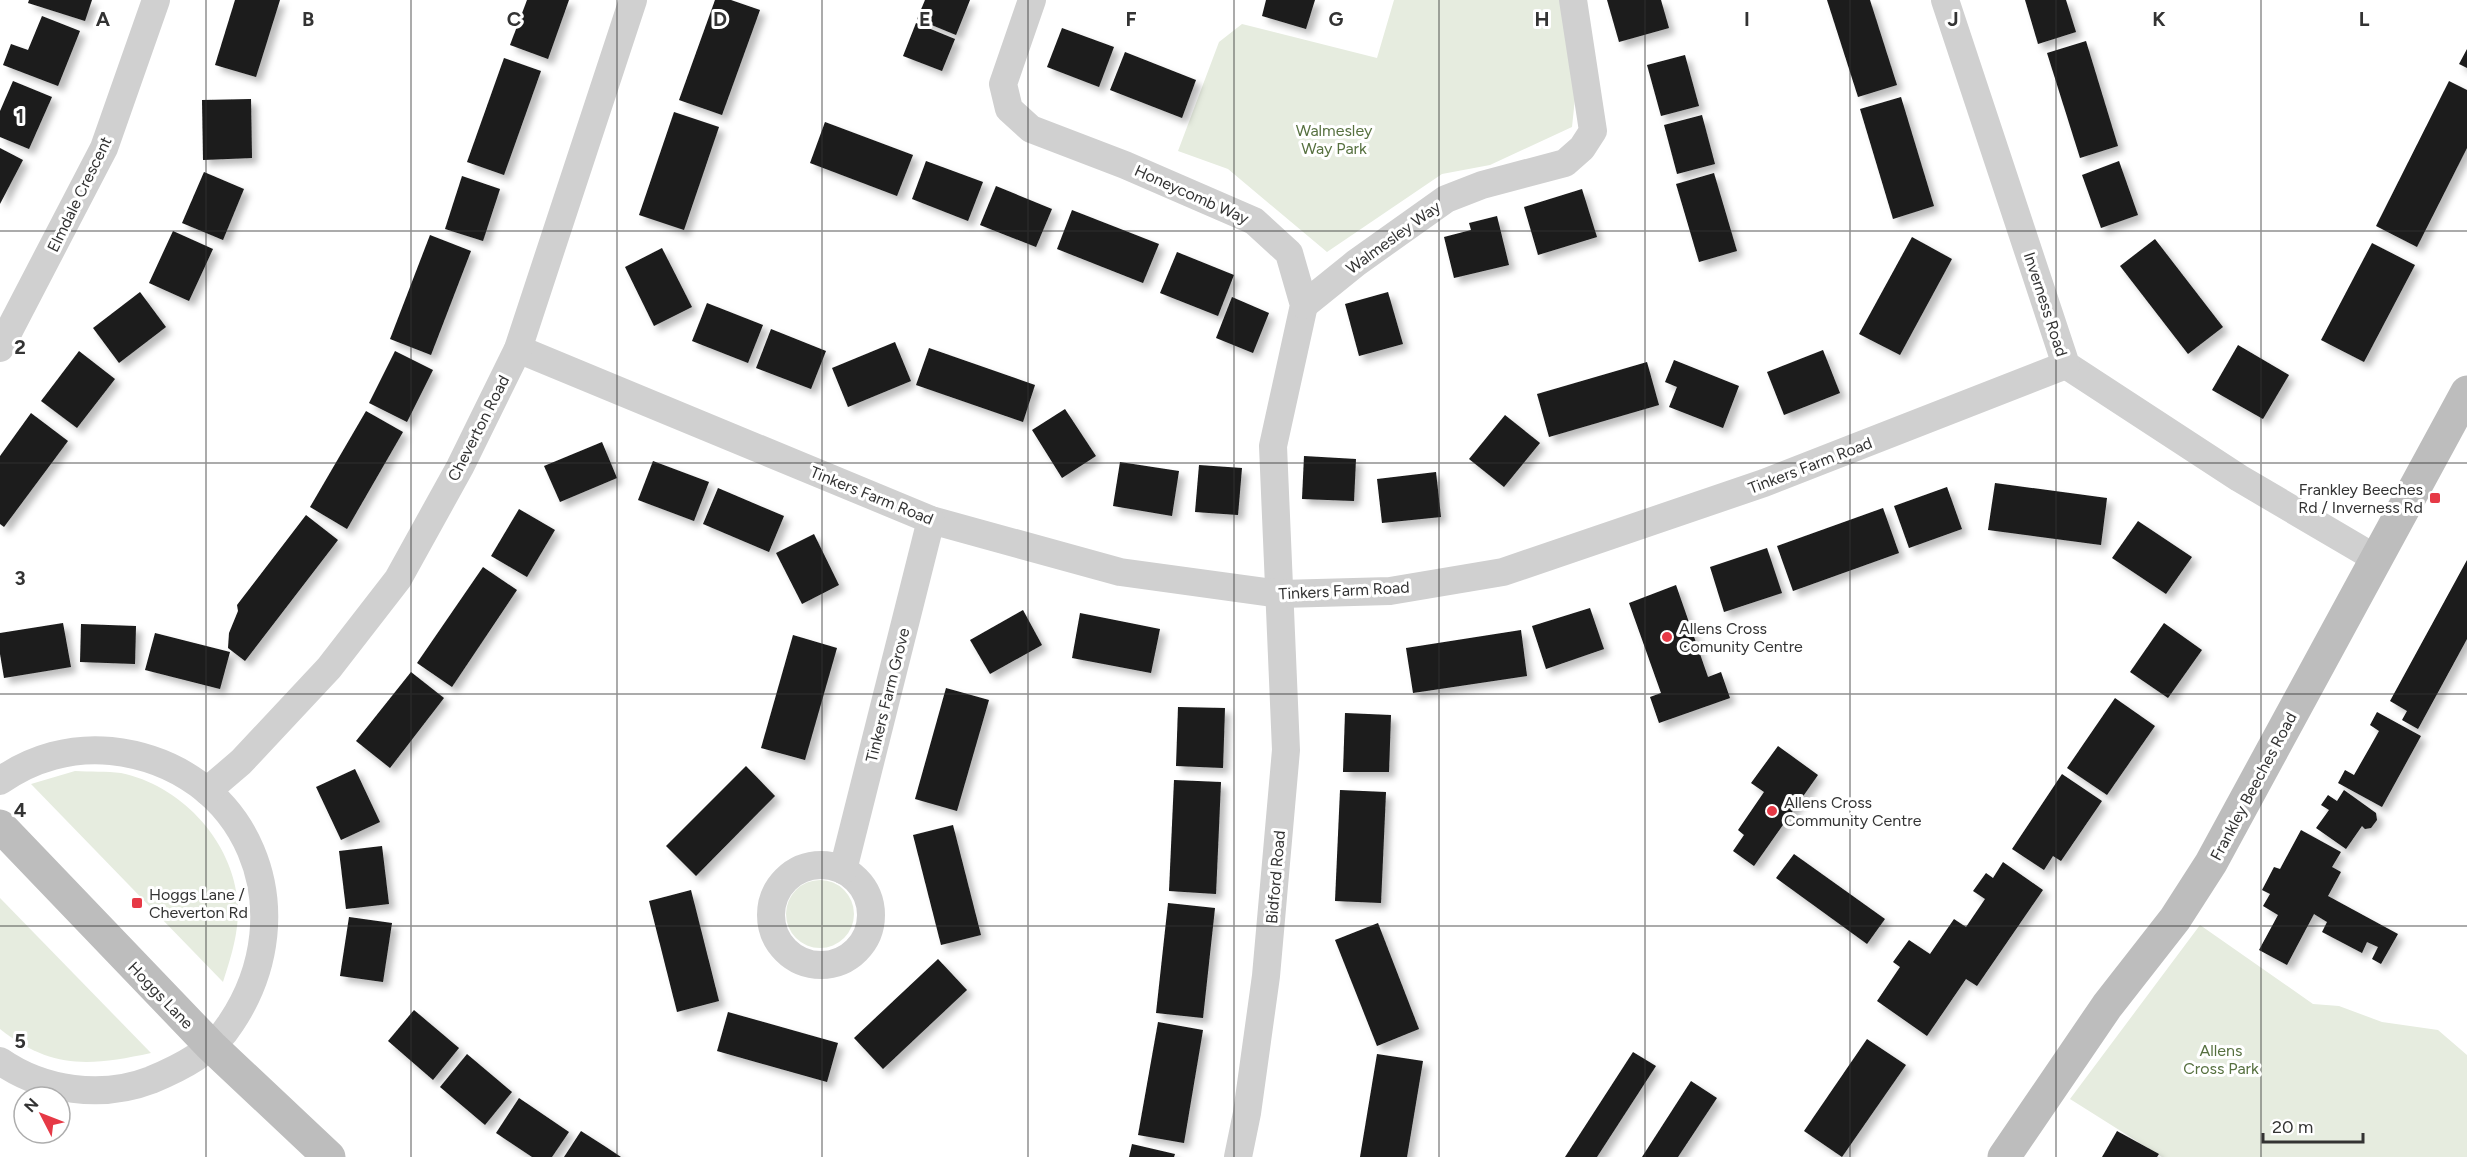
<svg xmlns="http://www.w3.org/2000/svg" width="2467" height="1157" font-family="Figtree,sans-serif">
  <defs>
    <filter id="shadow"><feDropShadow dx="5.5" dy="5.5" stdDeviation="3" flood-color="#0004"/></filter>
  </defs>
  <rect width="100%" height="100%" fill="#fff"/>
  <!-- green -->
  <g fill="#e6ecdf">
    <path d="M1394,0h168l17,60 -7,67 -82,38 -48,9 -115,78 -99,-83 -50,-18 41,-109 23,-18 135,34z"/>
    <path d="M75,771c15,1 32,0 46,2 58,12 108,64 116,123 4,30 -5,58 -14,86l-192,-198z"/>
    <circle cx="820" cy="914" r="34"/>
    <path d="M0,898l151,155c-61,13 -99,17 -151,-24z"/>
    <path d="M2200,925l113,79 26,2 43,16 56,8 29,25v102h-305l-92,-58z"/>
  </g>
  <!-- building -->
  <g fill="#1a1a1a" filter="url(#shadow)">
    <path d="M29,0h63l-7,21 -57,-18z"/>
    <path d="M235,0h45l-24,77 -41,-12z"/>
    <path d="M527,0h42l-21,59 -38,-14z"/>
    <path d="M715,0h16l29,10 -38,105 -43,-15z"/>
    <path d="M925,0h45l-14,35 -39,-16z"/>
    <path d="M1266,0h49l-9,29 -44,-13z"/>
    <path d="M1607,0h54l8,28 -50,14z"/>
    <path d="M1827,0h43l27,85 -39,12z"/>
    <path d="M2025,0h41l10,32 -38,12z"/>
    <path d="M42,16l38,15 -22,55 -55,-21 8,-21 17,6z"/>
    <path d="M916,23l39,16 -13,32 -39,-15z"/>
    <path d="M1062,28l52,19 -15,40 -52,-20z"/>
    <path d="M2086,41l32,105 -38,12 -33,-105z"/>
    <path d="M2467,49v19l-8,-4z"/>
    <path d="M1125,52l71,28 -14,38 -72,-28z"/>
    <path d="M1685,55l14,51 -38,10 -14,-51z"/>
    <path d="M504,58l37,13 -37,104 -37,-13z"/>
    <path d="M13,81l39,16 -23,52 -29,-12v-26z"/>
    <path d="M2449,81l18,9v58l-50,99 -41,-21z"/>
    <path d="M1901,97l33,109 -41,13 -33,-110z"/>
    <path d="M251,99l1,59 -49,2 -1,-60z"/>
    <path d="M674,112l45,15 -35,103 -45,-15z"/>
    <path d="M1702,115l13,49 -38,10 -13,-49z"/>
    <path d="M825,122l88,33 -16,41 -87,-33z"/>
    <path d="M0,148l23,12 -23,44z"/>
    <path d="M926,161l57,21 -15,39 -56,-22z"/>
    <path d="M2119,161l19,54 -37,13 -19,-53z"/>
    <path d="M204,172l40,17 -21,51 -41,-17z"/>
    <path d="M1714,173l23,78 -38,11 -23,-78z"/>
    <path d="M462,176l38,13 -17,52 -38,-12z"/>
    <path d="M996,186l56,23 -16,38 -56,-22z"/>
    <path d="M1582,189l15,48 -59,18 -14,-48z"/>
    <path d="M1072,210l87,34 -16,39 -86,-34z"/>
    <path d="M1497,216l12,49 -55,13 -10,-41 27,-7 -2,-7z"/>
    <path d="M173,231l40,18 -24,52 -40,-18z"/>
    <path d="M430,235l41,16 -40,104 -41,-16z"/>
    <path d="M1912,237l40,22 -52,96 -41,-21z"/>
    <path d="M2155,239l68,88 -35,27 -68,-88z"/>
    <path d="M2372,243l43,22 -51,97 -43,-22z"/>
    <path d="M662,248l30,59 -38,19 -29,-59z"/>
    <path d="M1177,252l57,23 -16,41 -58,-23z"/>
    <path d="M140,292l26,35 -47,36 -26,-35z"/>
    <path d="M1388,292l15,52 -44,12 -14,-52z"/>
    <path d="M1232,297l37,16 -16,40 -37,-15z"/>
    <path d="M707,303l56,22 -15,38 -56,-22z"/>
    <path d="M771,329l55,22 -15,38 -55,-21z"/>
    <path d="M895,342l16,39 -63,26 -16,-39z"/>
    <path d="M2238,345l51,30 -26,44 -51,-29z"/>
    <path d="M929,348l106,37 -12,37 -107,-37z"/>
    <path d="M1823,350l17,43 -56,22 -17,-43z"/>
    <path d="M79,351l36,28 -38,49 -36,-27z"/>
    <path d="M395,351l38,19 -26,52 -38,-19z"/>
    <path d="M1674,360l65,26 -16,42 -54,-21 8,-20 -12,-5z"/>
    <path d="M1647,362l12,43 -110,32 -12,-43z"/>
    <path d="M1065,409l31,47 -34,22 -30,-48z"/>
    <path d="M366,411l37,21 -56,97 -37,-22z"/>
    <path d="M31,413l37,28 -64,86 -4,-3v-68z"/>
    <path d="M1505,415l35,28 -36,44 -35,-28z"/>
    <path d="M602,442l15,36 -57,24 -16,-36z"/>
    <path d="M1304,456l52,3 -2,42 -52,-2z"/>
    <path d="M653,461l56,21 -15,39 -56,-21z"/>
    <path d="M1120,462l59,9 -7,45 -59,-10z"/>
    <path d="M1199,465l43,3 -4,47 -43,-3z"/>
    <path d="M1436,472l5,45 -59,6 -5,-44z"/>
    <path d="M1995,483l112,15 -6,47 -113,-15z"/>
    <path d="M1947,487l15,42 -53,19 -15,-42z"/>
    <path d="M718,488l66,28 -15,36 -66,-28z"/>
    <path d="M1883,508l16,45 -106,38 -16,-45z"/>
    <path d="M519,509l36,21 -28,47 -36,-21z"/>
    <path d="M306,515l32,25 -93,121 -17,-13 1,-15 9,-22 -1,-6z"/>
    <path d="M2138,521l54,36 -26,37 -54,-36z"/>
    <path d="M814,534l25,51 -37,19 -26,-51z"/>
    <path d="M1767,548l15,45 -58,19 -14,-45z"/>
    <path d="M2467,560v79l-49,90 -16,-9 5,-9 -17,-10z"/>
    <path d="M483,567l34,23 -65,97 -35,-24z"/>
    <path d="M1676,585l32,92 13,-5 9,26 -71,25 -9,-26 11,-4 -32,-90z"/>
    <path d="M1590,608l14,41 -58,20 -14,-43z"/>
    <path d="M1023,610l19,35 -52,29 -20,-34z"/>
    <path d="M1080,613l80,16 -9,44 -79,-15z"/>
    <path d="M63,623l8,44 -67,11 -4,-24v-21z"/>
    <path d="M2164,623l38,27 -34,48 -38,-26z"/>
    <path d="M81,624l55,2 -1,38 -55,-2z"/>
    <path d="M1521,630l6,46 -114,17 -7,-45z"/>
    <path d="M155,633l75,19 -10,37 -75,-19z"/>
    <path d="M793,635l44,13 -32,112 -44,-12z"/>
    <path d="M411,672l33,26 -54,70 -34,-27z"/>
    <path d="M946,688l43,12 -32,111 -42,-12z"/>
    <path d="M2115,698l40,28 -48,69 -40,-27z"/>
    <path d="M1178,707l47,1 -2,60 -47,-2z"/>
    <path d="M2377,712l44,24 -39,71 -44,-24 7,-13 9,5 16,-28 9,-16 -9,-6z"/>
    <path d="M1345,713l46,2 -2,57h-46z"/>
    <path d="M1778,746l40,29 -64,91 -21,-15 11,-16 -6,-5 26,-38 -13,-9z"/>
    <path d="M746,766l29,30 -79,80 -30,-30z"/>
    <path d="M355,769l25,53 -39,18 -25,-53z"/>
    <path d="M2062,774l40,27 -41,60 -8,-5 -9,14 -32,-21z"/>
    <path d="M1174,780l47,2 -5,112 -47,-3z"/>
    <path d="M1340,790l46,2 -5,111 -46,-2z"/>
    <path d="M2344,790l32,23 1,7 -6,8 -6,1 -3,-3 -16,23 -30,-21 13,-18 -8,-5 7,-10 9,6z"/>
    <path d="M953,825l28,110 -40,10 -28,-110z"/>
    <path d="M2301,830l40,22 -9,15 9,5 -13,24 70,38 -17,30 -9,-5 6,-12 -11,-5 -5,11 -40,-21 5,-10 -13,-8 -27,51 -28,-15 19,-35 -15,-9 7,-12 -8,-4 12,-23 6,2z"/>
    <path d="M382,846l7,58 -43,5 -7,-58z"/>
    <path d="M1794,854l91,65 -18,25 -91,-66z"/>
    <path d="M2003,862l40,28 -66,96 -11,-7 -39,57 -50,-35 23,-34 -7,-5 16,-22 21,14 24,-35 12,8 19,-28 -12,-8 13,-18 7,5z"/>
    <path d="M691,890l28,111 -42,11 -28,-111z"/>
    <path d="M1168,903l47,5 -12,110 -47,-5z"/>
    <path d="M349,917l43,6 -9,59 -43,-6z"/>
    <path d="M1378,923l41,106 -42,17 -42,-106z"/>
    <path d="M938,959l29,31 -84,79 -29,-31z"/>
    <path d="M414,1010l45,38 -26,32 -45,-39z"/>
    <path d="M728,1012l110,31 -11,39 -110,-31z"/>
    <path d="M1158,1022l45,8 -19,113 -46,-8z"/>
    <path d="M1867,1039l39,26 -64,92 -38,-26z"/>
    <path d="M1633,1052l23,14 -59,91h-32z"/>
    <path d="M467,1054l45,38 -27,33 -45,-38z"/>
    <path d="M1377,1054l46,7 -16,96h-47z"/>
    <path d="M1691,1081l26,17 -39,59h-36z"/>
    <path d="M519,1098l50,34 -17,25h-20l-36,-24z"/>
    <path d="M581,1131l25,16 15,10h-57z"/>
    <path d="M2117,1131l42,23 -2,3h-55z"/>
    <path d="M1132,1144l43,10 -1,3h-45z"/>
  </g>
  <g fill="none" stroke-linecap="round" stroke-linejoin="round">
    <!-- street -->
    <g stroke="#d0d0d0" stroke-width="28">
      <path d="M1032,0l-29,84 6,25 22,20 94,36 129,56 35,32 15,52 -31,141 13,304 -20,226 -19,137 -9,44"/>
      <path d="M1945,0l121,365 173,113 136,80"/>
      <path d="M1304,305l52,-42 90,-64 36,-14 83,-22 17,-15 11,-17 -20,-131"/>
      <path d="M0,348l104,-200 52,-148"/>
      <path d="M518,349l413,171 189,52 161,22 109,-3 113,-19 261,-89 302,-118"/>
      <path d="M0,781c32,-23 72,-34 111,-30 138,15 195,160 120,272 -17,28 -51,45 -80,57 -49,19 -108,11 -151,-19"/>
      <path d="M207,791l34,-29 88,-94 69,-89 62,-112 58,-118 115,-349"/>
      <circle cx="821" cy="915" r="50"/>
      <path d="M843,870l88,-350"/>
    </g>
    <!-- secondary -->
    <g stroke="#bdbdbd" stroke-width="33">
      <path d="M0,826l211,220 118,111"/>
      <path d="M2004,1157l103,-151 68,-87 36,-56 256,-471"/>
    </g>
  </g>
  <!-- grid -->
  <path fill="none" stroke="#333" stroke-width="1.5" stroke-opacity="0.55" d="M206,0v1157M411,0v1157M617,0v1157M822,0v1157M1028,0v1157M1234,0v1157M1439,0v1157M1645,0v1157M1850,0v1157M2056,0v1157M2261,0v1157M0,231h2467M0,463h2467M0,694h2467M0,926h2467"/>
  <!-- markers -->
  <g fill="#e63946" stroke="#fff" stroke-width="2">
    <rect x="2429" y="492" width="12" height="12" rx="3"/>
    <circle cx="1667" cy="637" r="6"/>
    <circle cx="1772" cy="811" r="6"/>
    <rect x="131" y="897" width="12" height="12" rx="3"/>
  </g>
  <g text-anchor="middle" stroke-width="6" stroke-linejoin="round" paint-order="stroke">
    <!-- park labels -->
    <g font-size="16" fill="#56703f" stroke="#fff">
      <text x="1334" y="136">Walmesley<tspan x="1334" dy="18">Way Park</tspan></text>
      <text x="2221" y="1056">Allens<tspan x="2221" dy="18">Cross Park</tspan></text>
    </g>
    <!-- street labels -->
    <g font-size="16" fill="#333" stroke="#fff">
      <text transform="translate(79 194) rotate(-64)" y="6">Elmdale Crescent</text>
      <text transform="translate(1192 194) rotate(24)" y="6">Honeycomb Way</text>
      <text transform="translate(1393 237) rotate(-36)" y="6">Walmesley Way</text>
      <text transform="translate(2046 304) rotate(72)" y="6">Inverness Road</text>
      <text transform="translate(478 428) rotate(-63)" y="6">Cheverton Road</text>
      <text transform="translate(1810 465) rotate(-21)" y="6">Tinkers Farm Road</text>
      <text transform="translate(872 495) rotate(22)" y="6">Tinkers Farm Road</text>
      <text transform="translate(1344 590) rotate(-3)" y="6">Tinkers Farm Road</text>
      <text transform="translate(887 695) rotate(-76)" y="6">Tinkers Farm Grove</text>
      <text transform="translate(2253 786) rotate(-62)" y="6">Frankley Beeches Road</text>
      <text transform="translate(1275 877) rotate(-85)" y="6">Bidford Road</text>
      <text transform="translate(161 995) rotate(46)" y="6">Hoggs Lane</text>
    </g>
    <!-- poi labels -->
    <g font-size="16" fill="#333" stroke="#fff" text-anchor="start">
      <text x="2423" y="495" text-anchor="end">Frankley Beeches<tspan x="2423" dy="18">Rd / Inverness Rd</tspan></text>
      <text x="1679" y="634">Allens Cross<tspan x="1679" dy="18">Comunity Centre</tspan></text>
      <text x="1784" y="808">Allens Cross<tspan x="1784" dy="18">Community Centre</tspan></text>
      <text x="149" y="900">Hoggs Lane /<tspan x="149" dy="18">Cheverton Rd</tspan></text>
    </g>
  </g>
  <g font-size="20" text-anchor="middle" font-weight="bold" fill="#333" stroke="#fff" stroke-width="6" stroke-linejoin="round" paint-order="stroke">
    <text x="103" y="26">A</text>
    <text x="308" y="26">B</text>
    <text x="514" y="26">C</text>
    <text x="720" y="26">D</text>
    <text x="925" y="26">E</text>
    <text x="1131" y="26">F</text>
    <text x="1336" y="26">G</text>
    <text x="1542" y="26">H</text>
    <text x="1747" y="26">I</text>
    <text x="1953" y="26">J</text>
    <text x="2159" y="26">K</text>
    <text x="2364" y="26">L</text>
    <text x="20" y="123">1</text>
    <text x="20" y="354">2</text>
    <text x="20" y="585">3</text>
    <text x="20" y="817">4</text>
    <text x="20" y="1048">5</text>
  </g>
  <!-- north arrow -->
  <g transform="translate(42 1115) rotate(312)"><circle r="28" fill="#ffffff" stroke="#adadad" stroke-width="1.5"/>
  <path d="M0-4.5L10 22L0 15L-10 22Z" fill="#e63946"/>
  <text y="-9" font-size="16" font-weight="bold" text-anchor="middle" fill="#333333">N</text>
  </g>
  <!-- scale -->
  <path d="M2263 1133v9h100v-9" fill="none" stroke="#333333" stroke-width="3"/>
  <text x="2272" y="1133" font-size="18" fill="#333333" stroke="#ffffff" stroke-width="4.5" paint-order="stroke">20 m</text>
</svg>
